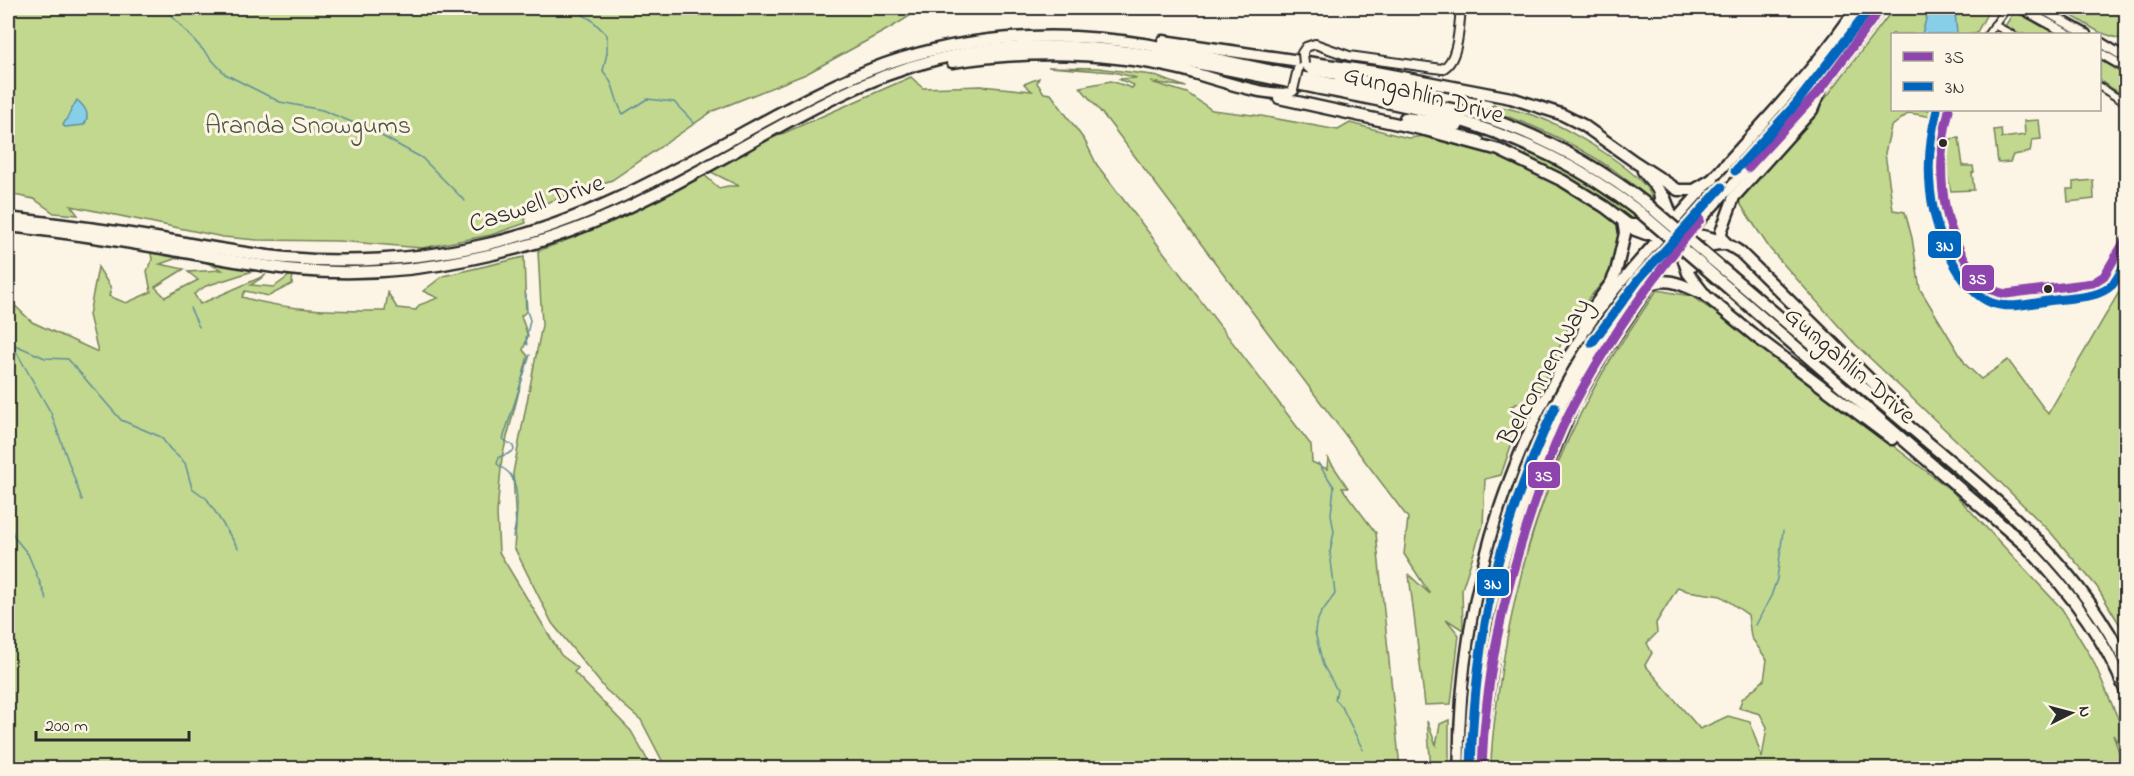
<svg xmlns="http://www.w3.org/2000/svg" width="2134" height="776" font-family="'Indie Flower',sans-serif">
  <rect width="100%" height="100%" fill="#fcf5e5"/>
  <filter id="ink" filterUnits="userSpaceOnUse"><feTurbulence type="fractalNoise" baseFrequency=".0167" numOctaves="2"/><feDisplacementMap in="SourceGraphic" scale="12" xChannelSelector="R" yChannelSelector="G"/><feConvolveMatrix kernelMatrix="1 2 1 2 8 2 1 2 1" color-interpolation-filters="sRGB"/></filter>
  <g filter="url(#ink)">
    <!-- green -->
    <g fill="#c1d88e" stroke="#76825c" stroke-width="1.5" fill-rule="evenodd">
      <path d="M8,8h897l8,6 -21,13 -86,47 -93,37 -101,69 -75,26 -13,9 2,8 -35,12 -69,13 -84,-7 -81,-1 -34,-3 -152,-31 7,9 -24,-2 -20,-14 -26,-5z"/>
      <path d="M1894,8h96l-14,26h-84v76h49l-3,8 -29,-5 -18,14 -6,26 8,57 12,2 7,26 8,51 46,76 15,14 27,-19 40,54 78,-134v355l-29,-48 -45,-53 -54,-54 -146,-139 -82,-92 -33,-50 78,-87z"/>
      <path d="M2059,8h67v33l-27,-9z"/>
      <path d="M2015,10l41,24h-37l-14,-8z"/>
      <path d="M2100,60l26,16v21l-26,-16z"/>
      <path d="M1048,67l50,1 54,7 34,12 -35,-5 36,11 25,17 49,6 77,14 12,-7 58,15 18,-2 59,16 31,11 59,30 41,27 5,5 -9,47 -22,25 -21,29 -30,67 -29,14 7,21 -16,47 -16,4 -2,46 -21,64 1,41 -17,-11 13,16 -8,69 -26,1 -16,-130 21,19 -26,-40 4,-36 -299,-396 -29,-35 31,-6 21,7 2,-3 -16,-6 19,-1 -24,-6z"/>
      <path d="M911,77l12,11 58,-2 51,5 -8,-7 15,-6 -2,5 7,10 7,1 34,47 12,24 214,280 1,17 15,7 1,-11 20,30h-6l34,45 24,235h-734l-25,-48 -35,-30 -54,-67 -38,-76 2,-21 -3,-53 29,-148 -4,-74 34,-13 131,-64 16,14 9,-2h11l-30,-15 59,-31z"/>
      <path d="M1493,105c19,4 37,8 55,16 23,9 102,55 105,80l-5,12 -9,7 -13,-2 -24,-20 -35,-20 -34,-16 -7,-7 2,-4 11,3 68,39 31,25 14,-17c-45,-42 -105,-73 -165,-91z"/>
      <path d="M2039,120l2,19 -9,1 -2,12 -17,3 -3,7 -12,1 -4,-33 7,-1 1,9 23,-3 -1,-14z"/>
      <path d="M1959,138l4,28h10l1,6 -2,1 2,17 -23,1c-4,-10 -4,-40 -3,-52z"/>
      <path d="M2093,180l1,19 -26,3 -1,-13h6v-7z"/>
      <path d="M151,253l32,3 -23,8 24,5 -29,18 10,10 33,-17 -10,-8 34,-2 -25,-12 56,13 -47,15 -12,8 6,10 66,-29 -15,10 23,2 19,-14 -1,11 -23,12 -24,-5 -3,6c46,14 95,14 143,14l3,-18 9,15 19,2 3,-5 19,-7 -15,-7 20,-15 81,-19 2,55 -5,4 7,20 -5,14 5,6 -26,101 -5,56 2,39 62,103 17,13 -4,4 57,59 21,37h-644v-469l24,23 66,30 -9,-37 9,-48 13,21 -2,8 17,7 25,-11 -4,-21 5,-11z"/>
      <path d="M1657,290l34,6 62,42 199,153 110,118 31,51 33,77v18l-13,-20 10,28 -3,5h-629c0,-32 6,-63 10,-94 17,-112 53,-224 113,-320 14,-22 29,-43 43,-64zM1678,587l9,4 34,5 27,19 3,22 16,23 -3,20 -22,19 -3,9 21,6 7,13 -5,31 -12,-36 -22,-6 -28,13 -55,-64 7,-12 -5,-10 10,-10 -1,-10z"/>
      <path d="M1449,720v48h-18l-4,-47 9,24 4,-21z"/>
    </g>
    <!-- water -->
    <g fill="#87cfe8" stroke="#628d9c" stroke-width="1.5">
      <path d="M1929,8h24l2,4 2,22h-35z"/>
      <path d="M77,100c8,7 14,14 7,25l-19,2 -2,-2z"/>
    </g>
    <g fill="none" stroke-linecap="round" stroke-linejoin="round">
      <!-- stream -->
      <g stroke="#628d9c" stroke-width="1.5">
        <path d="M167,8l5,8 53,58 55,28 42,8 47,19 53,29 43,43"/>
        <path d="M571,8l21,12 15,15v18l-4,18c14,16 10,26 20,43l24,-15 27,3 21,22"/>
        <path d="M8,19l2,1"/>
        <path d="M526,295l1,16 3,9 -4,19 1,6"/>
        <path d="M190,308l9,19"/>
        <path d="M8,342l37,16 23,1 53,61 40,17 9,12 15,14 7,25 15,11 31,49"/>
        <path d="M13,346l38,67 31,87"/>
        <path d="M1318,463l16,24 -3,27 3,18 -4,20 5,42 -14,19 -5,11 -1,8 8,33 14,25 -2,9 7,8 21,43"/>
        <path d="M8,522l2,2 4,13 14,17 19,46"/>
        <path d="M513,537c4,-16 8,-50 -4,-64 -3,-3 -8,-6 -12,-9l2,-7 9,-3 6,-4 -1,-4 -10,-7 27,-84"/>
        <path d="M1756,625l15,-29 6,-17 6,-48"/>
      </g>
      <!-- minor casing -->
      <g stroke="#2b2b2b" stroke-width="10">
        <g id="minor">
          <path d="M1994,25l17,9"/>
          <path d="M1988,34l19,-26"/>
          <path d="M2100,87l26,16"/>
          <path d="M1949,110c-16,51 -9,116 23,161 9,12 18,22 34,23l87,-11 11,-7 22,-37"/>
        </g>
      </g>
      <!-- tertiary casing -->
      <g stroke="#2b2b2b" stroke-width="12">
        <g id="tertiary">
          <path d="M1302,53l4,-6 9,-3 34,12 93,13c17,-7 17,-45 19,-61"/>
          <path d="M1304,64l8,7 31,5"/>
          <path d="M1382,81l50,7"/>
          <path d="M1430,126l49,14"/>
        </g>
      </g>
      <!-- secondary casing -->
      <g stroke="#2b2b2b" stroke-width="13">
        <g id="secondary">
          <path d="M2021,8l47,26"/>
          <path d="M2040,8l46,26"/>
          <path d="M2100,42l26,16"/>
          <path d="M2100,53l26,15"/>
        </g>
      </g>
      <!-- primary casing -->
      <g stroke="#2b2b2b" stroke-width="14">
        <g id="primary">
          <path d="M1459,768c-1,-177 56,-364 173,-499 39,-45 78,-88 118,-132 37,-41 76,-83 106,-129"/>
          <path d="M1482,768v-27l15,-109 16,-62 29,-90 31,-74 33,-56 59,-87 37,-45 119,-129 60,-81"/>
        </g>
      </g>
      <!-- motorway casing -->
      <g stroke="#2b2b2b" stroke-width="15">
        <g id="motorway">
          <path d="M1163,41l212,31 136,26 50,16 22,11 52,37 43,28h16l19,-11"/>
          <path d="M952,62c78,-12 155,-11 232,8 18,5 98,33 109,20"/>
          <path d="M1340,76l85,19"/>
          <path d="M1279,98l146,32 74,20 64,31 42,26 30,23 11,4h17"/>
          <path d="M1405,118l53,7"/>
          <path d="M1643,171l22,27 9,24"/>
          <path d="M8,218c51,6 103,12 154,21 41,7 82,15 124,19 67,6 136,1 202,-14 95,-21 178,-69 262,-115 44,-24 88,-48 135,-65 86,-30 176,-34 265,-19l325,69c64,20 120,50 173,91"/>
          <path d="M1627,224c21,5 38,-10 32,-32"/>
          <path d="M8,226c57,6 114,15 171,25 39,7 79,15 119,19 57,5 116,1 172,-11 62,-12 121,-33 177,-61 72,-35 140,-80 213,-112 149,-67 276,-36 428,-4 53,12 109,20 161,35 75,23 130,48 192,96"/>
          <path d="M1687,235c20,-1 37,6 53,17l163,160"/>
          <path d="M1727,244l-5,-5 -1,-7 13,-35 78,-87 9,-21"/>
          <path d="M1679,246l9,27 18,23 49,40 137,103"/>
          <path d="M1711,259c65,55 130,110 195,165 85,71 171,138 220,240"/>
          <path d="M1691,267c3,-17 16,-23 32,-23"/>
          <path d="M1704,267l321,278c42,43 79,91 101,147"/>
          <path d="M1648,286c18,-11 35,-1 53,7"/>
          <path d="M1582,336l6,-21 23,-32 5,-11 9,-39 -2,-12"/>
        </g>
      </g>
      <!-- minor -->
      <use href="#minor" stroke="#fcf5e5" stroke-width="6"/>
      <!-- tertiary -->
      <use href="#tertiary" stroke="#fcf5e5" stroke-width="8"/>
      <!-- secondary -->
      <use href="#secondary" stroke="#fcf5e5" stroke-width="8"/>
      <!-- primary -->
      <use href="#primary" stroke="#fcf5e5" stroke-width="9"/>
      <!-- motorway -->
      <use href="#motorway" stroke="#fcf5e5" stroke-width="10"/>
      <!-- tertiary-bridge casing -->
      <g stroke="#2b2b2b" stroke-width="12" stroke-linecap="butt">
        <g id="tertiary-bridge">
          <path d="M1303,53l1,11"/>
          <path d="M1293,90l5,-21"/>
        </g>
      </g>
      <!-- motorway-bridge casing -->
      <g stroke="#2b2b2b" stroke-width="15" stroke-linecap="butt">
        <g id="motorway-bridge">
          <path d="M1648,205l63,54"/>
          <path d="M1641,213l63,54"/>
        </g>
      </g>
      <!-- tertiary-bridge -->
      <use href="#tertiary-bridge" stroke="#fcf5e5" stroke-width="8"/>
      <!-- motorway-bridge -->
      <use href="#motorway-bridge" stroke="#fcf5e5" stroke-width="10"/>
      <!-- bus-1 casing -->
      <g stroke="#fcf5e5" stroke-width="14">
        <g id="bus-1">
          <path d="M1949,110c-13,52 -10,107 18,153 10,16 20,28 39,31l87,-11 11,-7 22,-37"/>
          <path d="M1748,168l73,-79 60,-81"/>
          <path d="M1482,768c3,-91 21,-172 50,-258 12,-36 24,-73 42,-106 35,-66 79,-127 126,-184"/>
        </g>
      </g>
      <!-- bus-2 casing -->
      <g stroke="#fcf5e5" stroke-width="14">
        <g id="bus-2">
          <path d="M1937,110c-14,53 -10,111 20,159 8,14 19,28 35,34 19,7 44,-1 63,-3 19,-3 42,-1 57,-15 6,-6 10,-16 14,-23"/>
          <path d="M1735,171l60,-66 70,-90"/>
          <path d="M1592,343l47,-64 83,-92"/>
          <path d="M1471,768c4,-134 27,-239 84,-361"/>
        </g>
      </g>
      <!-- bus-1 -->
      <use href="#bus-1" stroke="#8e44ad" stroke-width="9"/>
      <!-- bus-2 -->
      <use href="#bus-2" stroke="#0065bd" stroke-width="9"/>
    </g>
  </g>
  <!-- markers -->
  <g fill="#2b2b2b" stroke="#fcf5e5" stroke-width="2">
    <circle cx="1943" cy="143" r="5"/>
    <circle cx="2048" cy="289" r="5"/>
  </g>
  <g text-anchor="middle" stroke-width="6" stroke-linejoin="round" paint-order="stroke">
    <!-- street labels -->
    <g font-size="26" fill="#2b2b2b" stroke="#fcf5e5">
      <text transform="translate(1424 93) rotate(15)" y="9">Gungahlin Drive</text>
      <text transform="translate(536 202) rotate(-18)" y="9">Caswell Drive</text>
      <text transform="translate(1851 364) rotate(41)" y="9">Gungahlin Drive</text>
      <text transform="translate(1543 371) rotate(-61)" y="9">Belconnen Way</text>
    </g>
    <!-- park labels -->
    <g font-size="26" fill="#505644" stroke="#fcf5e5">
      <text x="308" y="133">Aranda Snowgums</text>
    </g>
  </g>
  <g stroke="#fcf5e5" stroke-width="2">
    <rect x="1927" y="230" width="35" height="29" rx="6" fill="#0065bd"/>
    <rect x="1961" y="264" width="34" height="28" rx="6" fill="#8e44ad"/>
    <rect x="1527" y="461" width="34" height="28" rx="6" fill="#8e44ad"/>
    <rect x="1476" y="568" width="34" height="29" rx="6" fill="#0065bd"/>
  </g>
  <g font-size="16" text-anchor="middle" font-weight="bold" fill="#fff">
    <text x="1945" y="251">3N</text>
    <text x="1978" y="284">3S</text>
    <text x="1544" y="481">3S</text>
    <text x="1493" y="589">3N</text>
  </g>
  <!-- margin -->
  <rect width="2134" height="776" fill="none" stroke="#fcf5e5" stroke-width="30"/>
  <rect x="15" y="15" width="2104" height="746" fill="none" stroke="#2b2b2b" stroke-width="2" filter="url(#ink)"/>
  <!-- legend -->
  <rect x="1891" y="33" width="210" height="78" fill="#fcf5e5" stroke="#a8a49b" stroke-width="1.5"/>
  <rect x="1903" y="52" width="30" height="9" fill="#8e44ad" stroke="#a8a49b" stroke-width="1.5"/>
  <text x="1945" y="63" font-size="18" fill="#2b2b2b">3S</text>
  <rect x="1903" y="82" width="30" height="9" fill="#0065bd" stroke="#a8a49b" stroke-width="1.5"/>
  <text x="1945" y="93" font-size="18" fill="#2b2b2b">3N</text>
  <!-- north arrow -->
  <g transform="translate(2071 713) rotate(84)" stroke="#fcf5e5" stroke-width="4.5" paint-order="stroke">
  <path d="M0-4.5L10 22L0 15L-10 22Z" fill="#2b2b2b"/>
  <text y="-9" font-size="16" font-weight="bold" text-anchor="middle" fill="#2b2b2b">N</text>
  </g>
  <!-- scale -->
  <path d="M36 731v9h153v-9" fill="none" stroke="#2b2b2b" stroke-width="3"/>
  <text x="45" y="731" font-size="18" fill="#2b2b2b" stroke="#fcf5e5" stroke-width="4.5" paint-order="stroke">200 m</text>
</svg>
